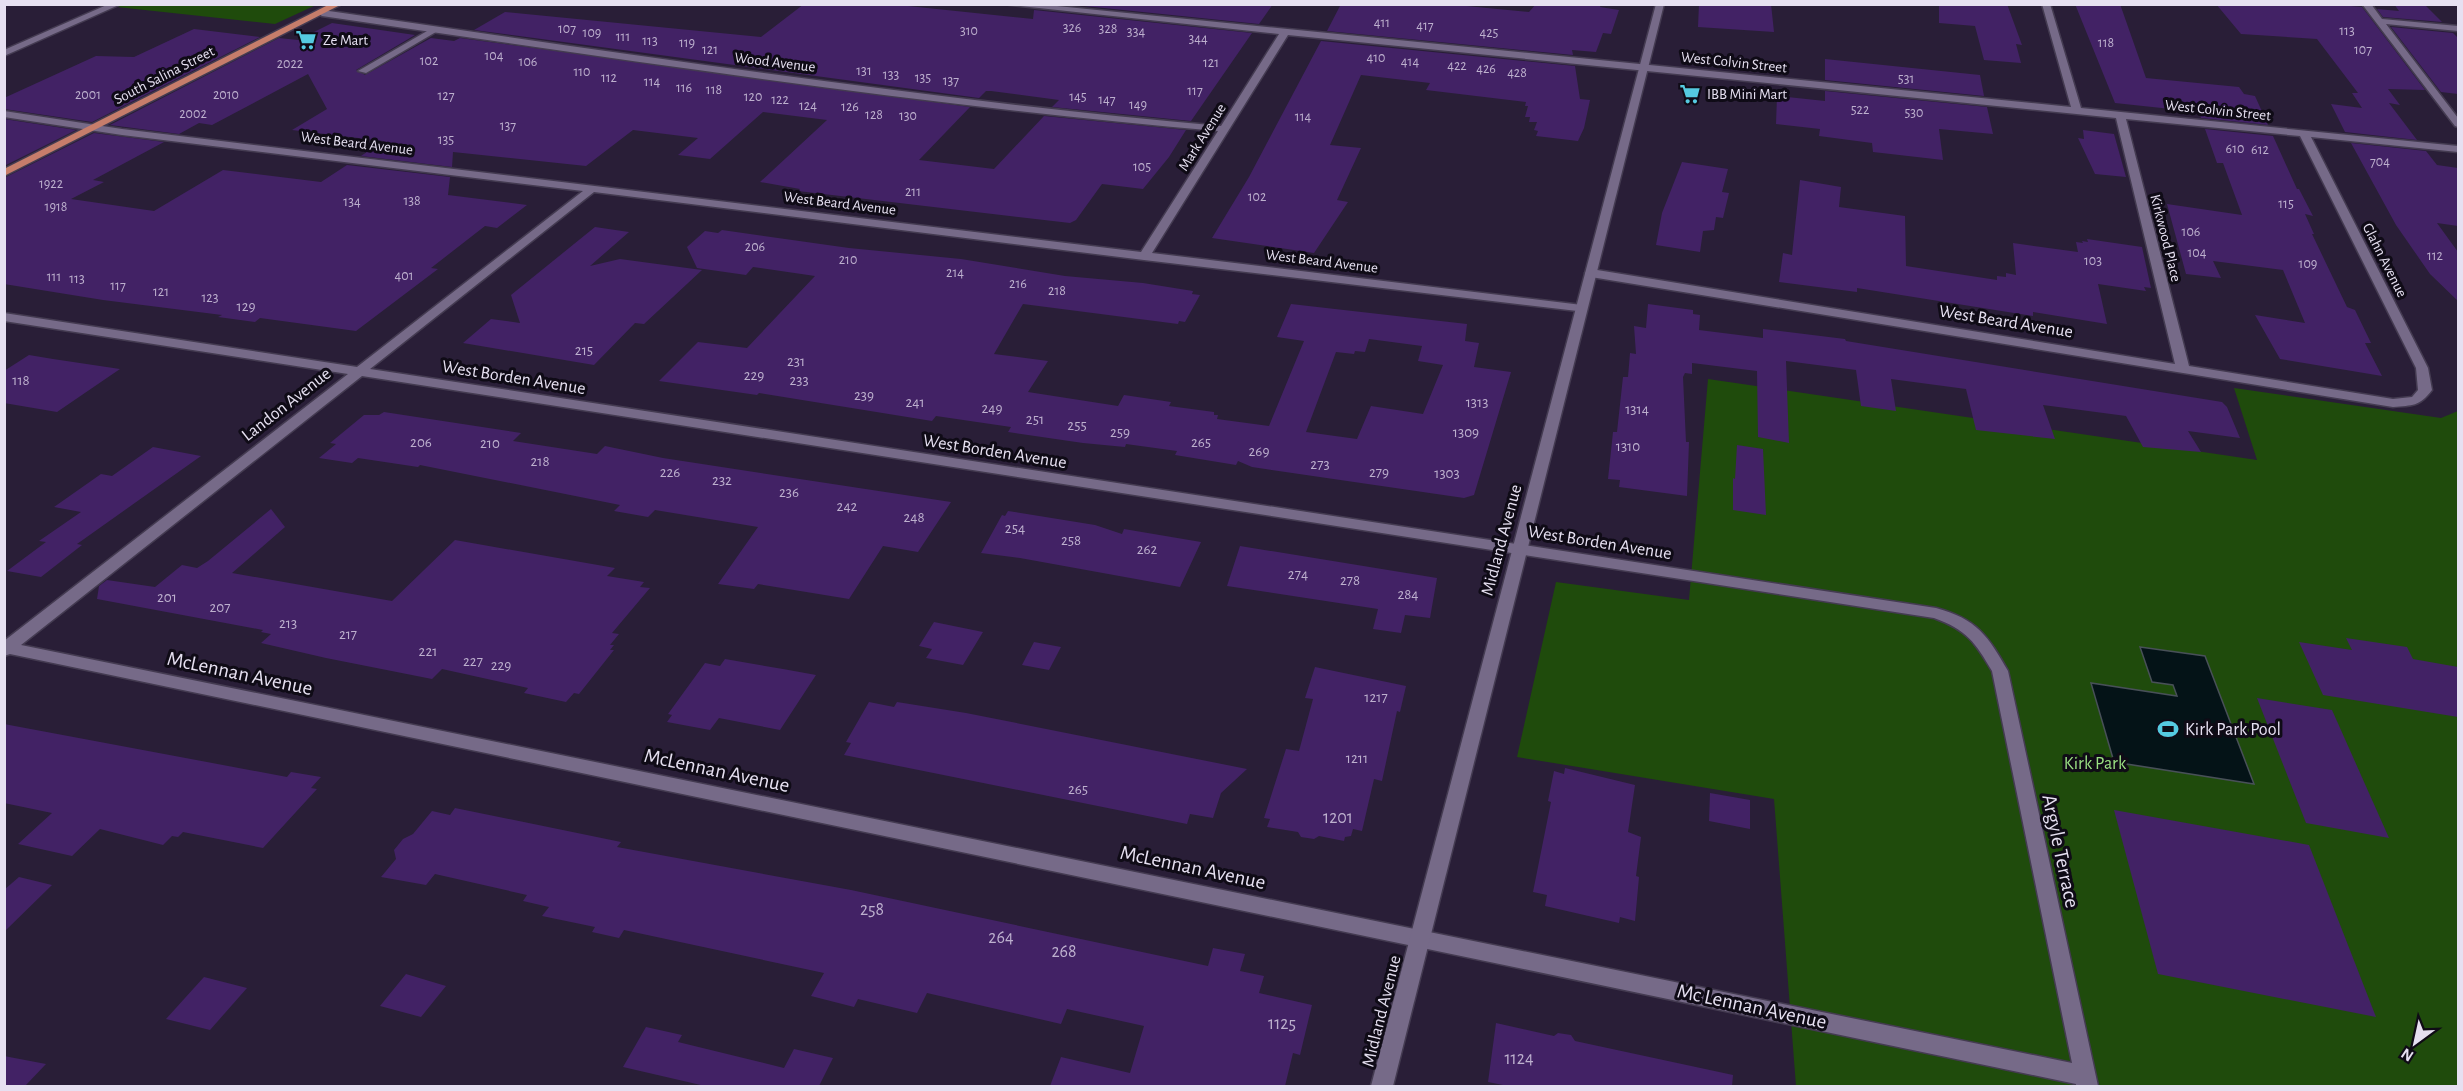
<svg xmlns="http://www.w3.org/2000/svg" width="2463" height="1091" font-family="'Alegreya Sans',sans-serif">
  <rect width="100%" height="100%" fill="#291e37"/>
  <!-- green -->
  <g fill="#1f4b0c">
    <path d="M123,5v-1l193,1 -41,19 -158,-17z"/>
    <path d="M1708,379l549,81 -23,-72 207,30 17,-7v675h-662l-22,-287 -257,-42 39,-175 133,18z"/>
  </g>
  <!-- water -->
  <path fill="#041317" stroke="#485058" stroke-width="1.5" d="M2140,647l65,9 49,128 -140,-22 -23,-79 86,13 -4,-11 -21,-3z"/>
  <!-- building -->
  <g fill="#422265" fill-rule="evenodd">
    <path d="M804,4h85l144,15 1,-9 218,23 -61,88 -139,-14 7,-7 -68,-9h-5l-7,7 -505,-68 31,-18 256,25z"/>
    <path d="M1065,4h208l-14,20z"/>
    <path d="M1341,4h105l83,8 7,-8h65l-1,3 19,3 -8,24 -8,-1 -7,19 -24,-2 1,5 -246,-24z"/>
    <path d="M1699,4h72l3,28 -76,-5z"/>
    <path d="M1939,4h68l15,41 -6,-1 5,19 -37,-3 -9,-34 -36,-3z"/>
    <path d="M2075,4h45l26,74 93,9 5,7 11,2 13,29 -67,-7 -2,-6 -84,-9z"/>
    <path d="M2216,4h112l34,3 63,83 -37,-1 12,16 -11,-2 28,37 -72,-8 -14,-28 31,4 -10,-15h6l-41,-54 -76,-5z"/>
    <path d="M2394,4h30l18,18 -59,-5 -6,-8 22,2z"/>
    <path d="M332,23l83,12 -59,35 9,5 66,-37 23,3 6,-3 510,69 -51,53 75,9 50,-53 142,14 -17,27 -26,32 -41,-5 -26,36 -6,3 -272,-32 2,-2 -40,-7 67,-62 -64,-8 -53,47 -32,-4 20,-17 -65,-8 -47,36 -133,-14 -1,15 -91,-11 22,-15 -91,-11 35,-21 -19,-35 -96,51 -13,-2 -20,11 -69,-9 169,-87 19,2z"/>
    <path d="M2391,27l62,6 5,5v56l-17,-2z"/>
    <path d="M194,29l66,8 -168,85 -88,-13v-11l92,-42 38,1z"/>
    <path d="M1321,41l254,25 5,33 10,1 -6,28 -6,13 -42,-5 2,-5 -4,-1 3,-8h-8l1,-5h-5l3,-11h-3l1,-4 -100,-12 4,-7 -69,-8 -31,70 31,3 -24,52 11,2 -34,51 -102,-15 37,-61z"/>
    <path d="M1825,59l155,16 4,21 -159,-16z"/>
    <path d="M1825,91l162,16 6,27 -54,-5 4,31 -70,-8 -1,-9 -53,-7 1,-7 -44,-5 1,-28 48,5z"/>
    <path d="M4,119l72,11 -72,36z"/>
    <path d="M2205,129l68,7 24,53h2l14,27 -8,-2 9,20h-2l35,73 8,3 16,33h-6l17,33 -102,-17 -25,-44 50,8 -22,-53 -70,-9 8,17 -35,-4 -19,-70 75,11 -19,-52h-6z"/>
    <path d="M2083,130l31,4 12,43 -31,-3 -17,-36 6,1z"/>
    <path d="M94,133l70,9 -71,38 11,2 -33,17 83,12 69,-41 98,12 26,-17 103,12 -2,18 79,10 -30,23 -12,-2 -54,42 7,1 -82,62 -96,-13 -5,4 -37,-5 4,-2 -119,-15 -99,-16v-106z"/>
    <path d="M2351,143l75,8 11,14 21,3v58l-21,-3 21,29v49l-28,-27 -34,-49z"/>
    <path d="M1682,162l46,7 -6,23 7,1 -6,25 -7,-1 -2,13 -11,1 -3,21 -44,-7 6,-32z"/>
    <path d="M1800,180l41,7 -2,20 66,9 1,50 91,14v-4l9,1v-4l10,2 -3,-32 65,9 -2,-10 7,1 -1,-2 6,1 -1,-3 55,8 9,41 -7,-1 2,4 -48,-7 9,40 -74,-12v4l-176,-28v4l-78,-10 4,-29 9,2z"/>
    <path d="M595,227l34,5 -39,34 30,-7 82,11 -58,54 -9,-1 -41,42 -131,-22 28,-24 29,4 -9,-28z"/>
    <path d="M722,230l127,18 112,11 104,17 78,7 50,8 -1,3 8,1 -15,27 -6,-1 -1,3 -155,-20 -29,50 54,7 -20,31 90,14 6,-11 47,7 -2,4 45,6v3h4l-1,4 52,7 35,-85 -27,-4 14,-33 176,20 -2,17 14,2 -5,24 37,5 -37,123 -10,3 -212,-31 -14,-6 -2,4 -61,-10 2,-4 -51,-7 -1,3 -42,-4 -75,-11 3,-5 -75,-11 -4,5 -173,-28 -2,2 -98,-14 39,-39 49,6 68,-72 -62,-9 -7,8 -49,-7 -10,-21 18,-16 13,2zM1369,339l53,7 -4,15 25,4 -20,49 -52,-8 -14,33 -51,-7 30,-80 18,2 1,-3 10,1z"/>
    <path d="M1648,304l45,6v4l7,1 -1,15 64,8v-9l82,10 1,2 376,61 5,5 13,31 -52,-7 13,21 -58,-5 -17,-31 -83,-11 12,34 -79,-9 -10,-41 -75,-10 5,32 -35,-5 -5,-36 -70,-9 3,82 -31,-6 -1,-66 -65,-8v11l-7,-1 -2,4 3,65h3l-2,54 -68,-9 1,-7 -12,-1 5,-47h4l6,-55h5l2,-24 6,1 -2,-28 12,2z"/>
    <path d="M29,355l24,4 67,10 -63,43 -53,-9v-32z"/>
    <path d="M384,412l137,21 -8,8 84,13 8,-8 58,12 288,44 -33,50 -35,-6 -34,53 -91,-15 -4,5 -36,-5 40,-57 -103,-17 -7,7 -34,-6 6,-6 -200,-40 -2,2 -60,-9 -6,5 -33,-5 17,-14 -6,-1 34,-28h15z"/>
    <path d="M1737,445l26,4 3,66 -33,-5v-32l2,1z"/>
    <path d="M153,447l48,9 -124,88 5,1 -41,32 -34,-6 39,-29 -7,-1 42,-29 -27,-5 47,-33 11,2z"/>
    <path d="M271,509l14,18 -53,46 160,28 63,-61 160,28 -8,8 37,6 -4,5 10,1 -38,45 7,1 -9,11h4l-4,5h4l-35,44 -5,-1 -8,9 -42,-9 4,-5 -86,-19 -10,10 -106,-21 -65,-15 10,-9 -10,-2 2,-2 -166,-31 2,-13 8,-6 48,7 27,-22 15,3 11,-7z"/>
    <path d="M1008,511l87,14 27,9 2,-5 77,13 -21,45 -160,-29 -39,-5 21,-38 3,1z"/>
    <path d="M1240,546l197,32 -7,40 -25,-3 -4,18 -28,-4 5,-20 -151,-23z"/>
    <path d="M934,622l49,10 -20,33 -37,-7 6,-9 -13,-3z"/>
    <path d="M2346,638l61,9 6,12 45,8v50l-135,-22 -24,-53 53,8z"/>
    <path d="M1034,642l27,5 -12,23 -27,-5z"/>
    <path d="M725,659l58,10 33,6 -36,55 -61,-12 -9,12 -43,-8 5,-7 -4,-1 37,-51 15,3z"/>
    <path d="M1315,667l91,19 -6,26 -3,-1 -15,70 -8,-2 -12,52 -9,-2 -2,7 -6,1 -1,4 -25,-5 -5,3 -13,-2 -3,-5 -31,-5 3,-8 -6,-1 22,-69 13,2 14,-52 -8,-1z"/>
    <path d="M2257,698l75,12 57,128 -83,-15z"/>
    <path d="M869,702l25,5 3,-5 69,11 281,56 -26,24 -8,25 -23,-4 -3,10 -343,-69 7,-12 -5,-1z"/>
    <path d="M4,724l283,53 4,-5 30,5 -10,11 6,1 -54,59 -80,-16 -5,5 -6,-1 -9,9 -63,-16 -28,27 -54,-12 34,-31 -48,-10z"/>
    <path d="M1565,768l70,17 -7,47 13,5 -5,39 3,1 -4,44 -15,-4 -1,6 -74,-17 2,-11 -14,-3 18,-90 -3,-1 6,-30 10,3z"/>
    <path d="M1710,793l40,7v29l-41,-8z"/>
    <path d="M455,808l166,34 -4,5 234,43 357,76 5,-18 32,6 -5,17 24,5 -5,17 53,12 -12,50 -7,-2 -8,33h-235l11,-29 69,16 14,-47 -77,-17 -6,15 -134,-31 -10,20 -59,-14 -4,8 -43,-11 13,-23 -200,-43 -5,8 -27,-6 3,-5 -53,-11 7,-9 -26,-6 4,-6 -92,-21 -9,11 -45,-8 15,-18 -2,-9 9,-11 10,-5 19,-23 18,4z"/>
    <path d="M2114,810l195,35 67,172 -218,-43z"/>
    <path d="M19,877l33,8 -48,47v-42z"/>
    <path d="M406,974l40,12 -25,31 -41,-11z"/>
    <path d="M204,977l43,11 -37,42 -44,-11z"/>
    <path d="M1496,1023l58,13 4,-3 13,2 4,6 158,34 -1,11h-224l-20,-4z"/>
    <path d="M646,1027l36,8 -4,7 106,26 10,-19 39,9 -14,28h-114l-82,-19z"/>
    <path d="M4,1056l42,8 -21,22h-21z"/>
  </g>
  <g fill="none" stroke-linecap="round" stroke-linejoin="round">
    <!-- service casing -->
    <g stroke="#443b51" stroke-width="3">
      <path id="service" d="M434,27l7,2 -75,44 -8,-2z"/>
    </g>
    <!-- minor casing -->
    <g stroke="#443b51" stroke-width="3">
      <g id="minor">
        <path d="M109,4h12l-117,52v-6z"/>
        <path d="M1003,4h34l1034,103 -29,-103h8l31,104 377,38v6l-147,-15 117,231 4,22c-13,17 -19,15 -39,17l-802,-130 -6,-4 6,-4 584,95 -59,-246 -828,-83 -136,218 430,52 4,1v6l-442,-52 -550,-68 -224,177 1566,239c41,11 52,28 72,63l90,415h-22v-2l-2066,-430 -6,2v-15l344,-267 -344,-53v-8l353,54 226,-176 -461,-56 -118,-18v-6l118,18 1019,123 77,-121c-300,-26 -598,-72 -896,-115l-4,-3 4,-3c299,43 598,89 899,116l58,-92zM2126,119l174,17 116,232 2,22 -6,7 -19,2 -204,-33zM362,376l1572,242c33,12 41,24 58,53l80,392 -2051,-418z"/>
        <path d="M2362,4h9l11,15 76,7v5l-72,-7 72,94v9l-3,-1z"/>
      </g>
    </g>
    <!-- tertiary casing -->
    <g stroke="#443b51" stroke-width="3">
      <path id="tertiary" d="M1656,4h8l-271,1082h-22z"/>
    </g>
    <!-- primary casing -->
    <g stroke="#443b51" stroke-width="3">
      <path id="primary" d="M330,4h12l-338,172v-7z"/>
    </g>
    <!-- service -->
    <use href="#service" fill="#766a88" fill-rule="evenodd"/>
    <!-- minor -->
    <use href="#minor" fill="#766a88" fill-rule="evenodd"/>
    <!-- tertiary -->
    <use href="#tertiary" fill="#766a88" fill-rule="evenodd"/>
    <!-- primary -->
    <use href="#primary" fill="#c67d6b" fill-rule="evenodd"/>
  </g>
  <!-- icons -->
  <defs>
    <g id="supermarket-bare" transform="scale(1.62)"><path d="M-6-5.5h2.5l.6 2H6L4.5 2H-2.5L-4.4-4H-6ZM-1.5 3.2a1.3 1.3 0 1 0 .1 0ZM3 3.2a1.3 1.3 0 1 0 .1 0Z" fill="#55cae0" stroke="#0f0b16" stroke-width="2.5" paint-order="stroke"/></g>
    <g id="stadium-bare" transform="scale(1.62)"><path d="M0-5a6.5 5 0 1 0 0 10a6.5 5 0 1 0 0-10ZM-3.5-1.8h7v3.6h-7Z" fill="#55cae0" stroke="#0f0b16" stroke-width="2.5" paint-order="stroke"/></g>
  </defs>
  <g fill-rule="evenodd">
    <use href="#supermarket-bare" x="306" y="40"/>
    <use href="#supermarket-bare" x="1690" y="94"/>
    <use href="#stadium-bare" x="2168" y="729"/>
  </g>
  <g text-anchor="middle" stroke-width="6" stroke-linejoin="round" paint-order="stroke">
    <!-- far-number labels -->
    <g font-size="14" fill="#bdb0ce">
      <text x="1382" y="27">411</text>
      <text x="1425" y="30">417</text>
      <text x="1072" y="32">326</text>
      <text x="567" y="33">107</text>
      <text x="1108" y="33">328</text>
      <text x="969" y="35">310</text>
      <text x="2347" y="35">113</text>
      <text x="1136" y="36">334</text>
      <text x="592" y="37">109</text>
      <text x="1489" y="37">425</text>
      <text x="623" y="41">111</text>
      <text x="1198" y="43">344</text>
      <text x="650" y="45">113</text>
      <text x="687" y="47">119</text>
      <text x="2106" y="47">118</text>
      <text x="710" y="54">121</text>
      <text x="2363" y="54">107</text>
      <text x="494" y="60">104</text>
      <text x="1376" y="62">410</text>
      <text x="429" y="65">102</text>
      <text x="528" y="66">106</text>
      <text x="1410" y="66">414</text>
      <text x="1211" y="67">121</text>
      <text x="290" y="68">2022</text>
      <text x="1457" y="70">422</text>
      <text x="1486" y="73">426</text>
      <text x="864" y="75">131</text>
      <text x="582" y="76">110</text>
      <text x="1517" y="77">428</text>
      <text x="891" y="79">133</text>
      <text x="609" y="82">112</text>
      <text x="923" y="82">135</text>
      <text x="1906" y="83">531</text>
      <text x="951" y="85">137</text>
      <text x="652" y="86">114</text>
      <text x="684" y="92">116</text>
      <text x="714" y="94">118</text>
      <text x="1195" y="95">117</text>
      <text x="88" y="99">2001</text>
      <text x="226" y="99">2010</text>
      <text x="446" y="100">127</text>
      <text x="753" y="101">120</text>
      <text x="1078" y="101">145</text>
      <text x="780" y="104">122</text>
      <text x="1107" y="104">147</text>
      <text x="1138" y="109">149</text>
      <text x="808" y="110">124</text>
      <text x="850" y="111">126</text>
      <text x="1860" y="114">522</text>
      <text x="1914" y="117">530</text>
      <text x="193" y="118">2002</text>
      <text x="874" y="119">128</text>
      <text x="908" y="120">130</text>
      <text x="1303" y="121">114</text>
      <text x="508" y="130">137</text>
      <text x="446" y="144">135</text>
      <text x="2235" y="153">610</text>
      <text x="2260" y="154">612</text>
      <text x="2380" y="166">704</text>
      <text x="1142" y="171">105</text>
      <text x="51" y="188">1922</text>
      <text x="913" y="196">211</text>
      <text x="1257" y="201">102</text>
      <text x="412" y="205">138</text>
      <text x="352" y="206">134</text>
      <text x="2286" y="208">115</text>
      <text x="56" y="211">1918</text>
      <text x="2191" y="236">106</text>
      <text x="755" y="251">206</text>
      <text x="2197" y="257">104</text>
      <text x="2435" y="260">112</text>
      <text x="848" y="264">210</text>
      <text x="2093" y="265">103</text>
      <text x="2308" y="268">109</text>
      <text x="955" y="277">214</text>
      <text x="404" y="280">401</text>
      <text x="54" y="281">111</text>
      <text x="77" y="283">113</text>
      <text x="1018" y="288">216</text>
      <text x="118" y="290">117</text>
      <text x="1057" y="295">218</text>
      <text x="161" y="296">121</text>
      <text x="210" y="302">123</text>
    </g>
    <!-- far-poi labels -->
    <g font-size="15" fill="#e6e0f1" stroke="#0f0b16" text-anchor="start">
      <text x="323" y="45">Ze Mart</text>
      <text x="1707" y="99">IBB Mini Mart</text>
    </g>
    <!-- far-street labels -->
    <g font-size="15" fill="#e6e0f1" stroke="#0f0b16">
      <text transform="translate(775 62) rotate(7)" y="5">Wood Avenue</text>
      <text transform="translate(1734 62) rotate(6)" y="5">West Colvin Street</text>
      <text transform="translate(164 75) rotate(-27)" y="5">South Salina Street</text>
      <text transform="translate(2218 110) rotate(6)" y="5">West Colvin Street</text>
      <text transform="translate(1202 137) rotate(-58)" y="5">Mark Avenue</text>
      <text transform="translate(357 143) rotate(7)" y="5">West Beard Avenue</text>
      <text transform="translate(840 203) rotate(7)" y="5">West Beard Avenue</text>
      <text transform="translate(2166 238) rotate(76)" y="5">Kirkwood Place</text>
      <text transform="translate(2385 260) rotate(63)" y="5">Glahn Avenue</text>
      <text transform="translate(1322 261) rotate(7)" y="5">West Beard Avenue</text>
    </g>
    <!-- number labels -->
    <g font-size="15" fill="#bdb0ce">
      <text x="246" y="311">129</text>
      <text x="584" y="355">215</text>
      <text x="796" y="366">231</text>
      <text x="754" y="380">229</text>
      <text x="21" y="385">118</text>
      <text x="799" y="385">233</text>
      <text x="864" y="400">239</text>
      <text x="915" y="407">241</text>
      <text x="1477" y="407">1313</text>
      <text x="992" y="413">249</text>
      <text x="1637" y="414">1314</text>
      <text x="1035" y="424">251</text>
      <text x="1077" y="430">255</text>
      <text x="1120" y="437">259</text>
      <text x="1466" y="437">1309</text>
      <text x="421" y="447">206</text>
      <text x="1201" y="447">265</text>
      <text x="490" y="448">210</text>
      <text x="1628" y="451">1310</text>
      <text x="1259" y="456">269</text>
      <text x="540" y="466">218</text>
      <text x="1320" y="469">273</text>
      <text x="670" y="477">226</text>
      <text x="1379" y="477">279</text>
      <text x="1447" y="478">1303</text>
      <text x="722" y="485">232</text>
      <text x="789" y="497">236</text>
      <text x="847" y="511">242</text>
      <text x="914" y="522">248</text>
      <text x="1015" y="533">254</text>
      <text x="1071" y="545">258</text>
      <text x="1147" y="554">262</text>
      <text x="1298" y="579">274</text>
      <text x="1350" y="585">278</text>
      <text x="1408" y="599">284</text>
      <text x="167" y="602">201</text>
      <text x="220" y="612">207</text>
      <text x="288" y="628">213</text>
      <text x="348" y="639">217</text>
      <text x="428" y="656">221</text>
      <text x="473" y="666">227</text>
      <text x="501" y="670">229</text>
      <text x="1376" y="702">1217</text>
      <text x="1357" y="763">1211</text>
      <text x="1078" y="794">265</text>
    </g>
    <!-- street labels -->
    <g font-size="18" fill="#e6e0f1" stroke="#0f0b16">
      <text transform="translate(2006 321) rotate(9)" y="6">West Beard Avenue</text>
      <text transform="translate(514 377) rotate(9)" y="6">West Borden Avenue</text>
      <text transform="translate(286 404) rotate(-38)" y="6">Landon Avenue</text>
      <text transform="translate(995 451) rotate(9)" y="6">West Borden Avenue</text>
      <text transform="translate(1501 540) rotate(-75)" y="6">Midland Avenue</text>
      <text transform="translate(1600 542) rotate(9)" y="6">West Borden Avenue</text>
      <text transform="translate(1381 1011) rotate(-76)" y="6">Midland Avenue</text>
    </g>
    <!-- poi labels -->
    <g font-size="18" fill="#e6e0f1" stroke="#0f0b16" text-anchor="start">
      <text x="2185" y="735">Kirk Park Pool</text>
    </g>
    <!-- park labels -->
    <g font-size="18" fill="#9be283" stroke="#0f0b16">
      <text x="2095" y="769">Kirk Park</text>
    </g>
    <!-- near-number labels -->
    <g font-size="18" fill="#bdb0ce">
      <text x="1338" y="823">1201</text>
      <text x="872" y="915">258</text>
      <text x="1001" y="943">264</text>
      <text x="1064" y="957">268</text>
      <text x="1282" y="1029">1125</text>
      <text x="1519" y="1064">1124</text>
    </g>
    <!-- near-street labels -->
    <g font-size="21" fill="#e6e0f1" stroke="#0f0b16">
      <text transform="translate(240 673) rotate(12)" y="7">McLennan Avenue</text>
      <text transform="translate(717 770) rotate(12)" y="7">McLennan Avenue</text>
      <text transform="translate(2061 851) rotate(78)" y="7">Argyle Terrace</text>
      <text transform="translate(1193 867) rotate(12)" y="7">McLennan Avenue</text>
      <text transform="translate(1752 1006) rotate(12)" y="7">Mc Lennan Avenue</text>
    </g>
  </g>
  <!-- border -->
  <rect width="2463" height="1091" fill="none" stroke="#e6e0f1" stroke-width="12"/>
  <!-- north arrow -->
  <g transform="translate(2415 1043) rotate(213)" stroke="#0f0b16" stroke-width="4.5" paint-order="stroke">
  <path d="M0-4.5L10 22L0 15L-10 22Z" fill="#e6e0f1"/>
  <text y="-9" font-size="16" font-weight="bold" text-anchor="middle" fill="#e6e0f1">N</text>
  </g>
</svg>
